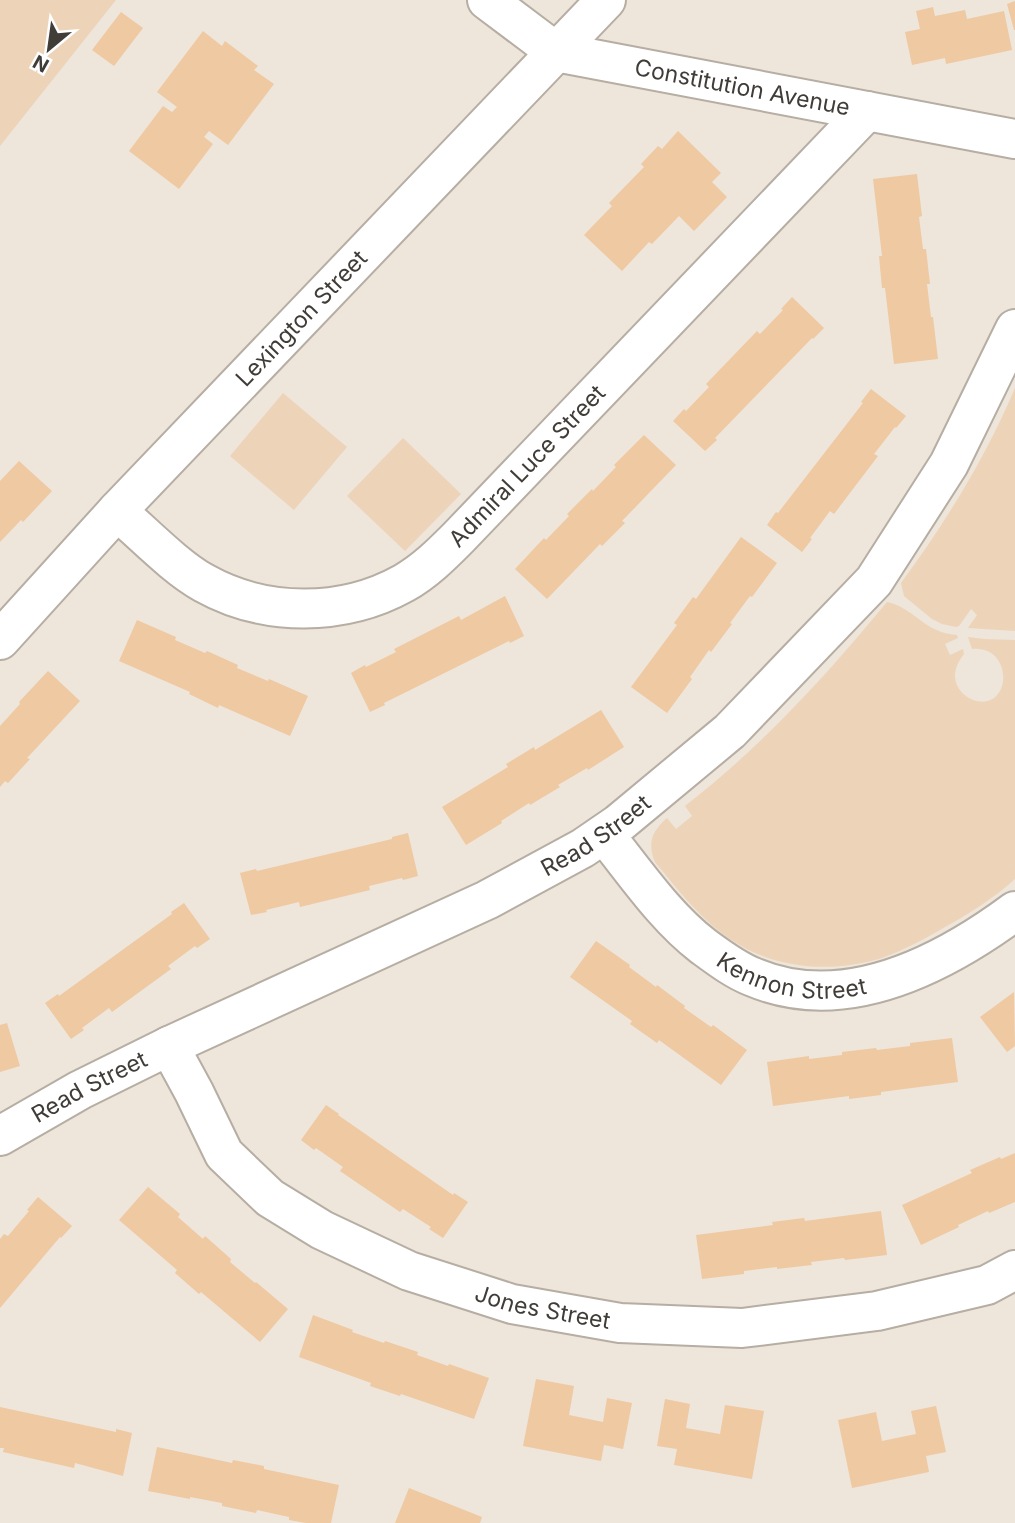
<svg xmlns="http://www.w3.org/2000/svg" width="1015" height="1523" font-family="Inter,sans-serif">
  <rect width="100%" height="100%" fill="#eee5db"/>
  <!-- green -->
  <g fill="#edd4b9">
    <path d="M0,0h116l-116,146z"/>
    <path d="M1015,388v243l-47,-3 9,-13 -6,-6 -12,17 -3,1 -14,-3 -10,-5 -28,-23 -3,-13c45,-61 85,-126 114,-195z"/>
    <path d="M283,393l64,54 -53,63 -64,-54z"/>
    <path d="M403,438l58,56 -56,57 -58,-55z"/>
    <path d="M887,602c28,6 37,31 70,33l1,3 -13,6 5,11 13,-6 1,5c-7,9 -12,20 -7,31 3,7 9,12 16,15 39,13 42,-55 -1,-51l-4,-12 16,2 31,1v239c-21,19 -46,35 -70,48 -20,12 -41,23 -63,31 -48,15 -105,12 -149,-17 -32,-21 -54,-50 -78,-79 -8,-19 -3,-31 12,-44l9,11 16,-13 -7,-10c76,-59 141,-130 202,-204z"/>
  </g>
  <!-- building -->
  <g fill="#efc9a1">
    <path d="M1015,1v29h-1l-7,-26z"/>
    <path d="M933,7l2,9 30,-6 2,9 37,-8 8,39 -66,14 -1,-6 -33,7 -7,-33 15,-3 -4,-18z"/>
    <path d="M121,12l22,16 -29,38 -22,-16z"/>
    <path d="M203,31l19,15 3,-5 33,25 -4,4 20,14 -46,61 -19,-14 -5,6 9,7 -34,45 -50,-38 34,-45 9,6 5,-5 -20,-15z"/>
    <path d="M678,131l43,42 -9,9 15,15 -33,34 -15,-15 -27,28 -3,-2 -27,29 -38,-36 28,-29 -3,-3 35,-36 -3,-3 17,-18 4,3z"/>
    <path d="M917,174l5,42 -3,1 4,32h3l4,35h-3l4,33h2l5,42 -44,5 -9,-76h-3l-3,-32h3l-9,-77z"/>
    <path d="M792,297l32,31 -11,11 -1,-1 -97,100 2,2 -12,11 -32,-30 11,-12 2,2 23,-24 -3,-3 51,-53 3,3 23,-24 -2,-1z"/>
    <path d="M871,389l35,27 -10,12 -1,-1 -21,27 4,2 -44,58 -4,-3 -20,27 2,1 -10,13 -35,-27 9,-13 2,1 85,-110 -2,-1z"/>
    <path d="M644,435l32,30 -54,56 3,2 -23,23 -2,-2 -53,55 -32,-30 29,-31 2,2 23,-24 -2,-2 25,-25 1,2 23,-24 -2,-2z"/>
    <path d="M19,461l33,30 -29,31 -2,-2 -21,22v-61z"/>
    <path d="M741,537l36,26 -25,34 -2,-1 -20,27 2,1 -21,28 -2,-2 -19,27 2,2 -25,34 -36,-26 46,-62 -3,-2 19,-26 3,2z"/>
    <path d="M505,596l19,40 -14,7 -1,-2 -125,62 1,2 -15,7 -19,-39 14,-8 1,2 30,-15 -2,-3 65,-33 2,4z"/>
    <path d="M137,620l39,17 -1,3 30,13 2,-2 31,14 -1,3 31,13 1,-2 39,17 -18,40 -71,-31 -1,3 -29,-14 1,-2 -71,-31z"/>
    <path d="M48,671l32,30 -53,57 3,1 -22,24 -3,-2 -5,6v-61l20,-22 -1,-2z"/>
    <path d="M601,710l23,37 -36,23 -1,-2 -29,17 2,2 -30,18 -1,-2 -28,18 1,2 -36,22 -24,-38 66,-40 -2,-3 28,-17 1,3z"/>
    <path d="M408,833l10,43 -15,4 -1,-2 -33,8 1,4 -70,17 -1,-5 -33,8 1,2 -16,3 -11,-42 16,-4 1,2 135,-32v-2z"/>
    <path d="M184,903l26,36 -13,9 -2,-2 -27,20 3,3 -59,43 -3,-4 -27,20 2,2 -13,9 -26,-36 13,-9 1,2 113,-82 -1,-2z"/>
    <path d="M596,941l34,24 -1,2 27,20 1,-2 28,21 -1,2 27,19 2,-2 34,25 -26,35 -62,-45 -2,3 -27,-19 2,-3 -62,-44z"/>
    <path d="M1014,992l1,54 -8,6 -27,-35z"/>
    <path d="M7,1023l13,43 -20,6v-47z"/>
    <path d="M952,1038l6,44 -77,10v3l-32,4v-3l-76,10 -6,-44 42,-6v3l33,-4v-3l34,-4 1,2 33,-4v-3z"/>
    <path d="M326,1105l13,9 -1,1 115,80 1,-2 14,9 -25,36 -14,-9 2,-2 -28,-18 -3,3 -60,-41 3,-4 -27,-19 -2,2 -13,-10z"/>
    <path d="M1015,1153v49l-26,11 -1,-2 -30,14 1,2 -38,18 -19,-40 70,-32 -2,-3 30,-13 1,2z"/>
    <path d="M148,1187l32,27 -2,3 25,22 2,-3 26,23 -1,3 25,21 1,-1 32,27 -28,33 -59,-50 -2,2 -24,-21 2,-3 -58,-50z"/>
    <path d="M38,1197l34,29 -11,12 -1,-1 -60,71v-69l4,-5 4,2 21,-25 -2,-1z"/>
    <path d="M881,1211l6,44 -42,5 -1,-2 -33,4 1,3 -35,4v-2l-33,4v3l-42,5 -6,-44 77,-10 -1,-3 32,-4 1,3z"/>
    <path d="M313,1315l40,15 -1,2 32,11 1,-2 33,11 -1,3 31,11 1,-2 40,14 -15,41 -73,-25 -1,2 -30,-10 1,-3 -72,-26z"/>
    <path d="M536,1379l38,7 -5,29 34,7 4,-24 25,5 -9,46 -19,-4 -3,16 -78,-15z"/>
    <path d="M665,1399l25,5 -4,24 34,6 5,-29 39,6 -12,68 -78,-14 3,-16 -20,-3z"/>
    <path d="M936,1406l10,46 -20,4 3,16 -77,16 -14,-68 38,-8 6,29 34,-7 -5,-23z"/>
    <path d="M0,1407l116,25v-3l16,4 -9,43 -48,-13 -1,5 -71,-16 1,-4h-4z"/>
    <path d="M157,1447l75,16 1,-3 31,6v3l75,16 -8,38h-25l-17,-3v-3l-32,-7 -1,3 -34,-7v-3l-32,-6v2l-42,-8z"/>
    <path d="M409,1488l73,29 -2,6h-85z"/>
  </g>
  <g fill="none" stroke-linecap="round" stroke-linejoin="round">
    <!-- minor casing -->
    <g stroke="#b6ada3" stroke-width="42">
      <g id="minor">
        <path id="s1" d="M487,0l69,52 459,87"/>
        <path id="s2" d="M117,511c26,22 58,56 87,72 61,34 139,34 200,0 21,-12 37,-28 54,-45l409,-427"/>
        <path id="s3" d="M0,640l117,-129 489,-511"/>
        <path id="s4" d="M604,834c31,38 60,82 99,112 15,11 32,24 50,31 92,39 189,-12 262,-66"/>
        <path id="s5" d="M169,1046l25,46 30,62 46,44 52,32 87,41 103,33 108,19 122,5 135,-17 110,-26 28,-15"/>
        <path id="s6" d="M0,1136l80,-46 89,-44 318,-146 96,-52 35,-24 112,-93 144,-150 75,-117 66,-135"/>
      </g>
    </g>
    <!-- minor -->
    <use href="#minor" stroke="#fff" stroke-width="38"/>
  </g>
  <g text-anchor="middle" stroke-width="5" stroke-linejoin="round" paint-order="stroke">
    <!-- street labels -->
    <g font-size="23" fill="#403c38" stroke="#fff">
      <text dy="8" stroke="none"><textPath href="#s1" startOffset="276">Constitution Avenue</textPath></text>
      <text dy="8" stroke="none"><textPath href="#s3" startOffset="441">Lexington Street</textPath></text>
      <text dy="8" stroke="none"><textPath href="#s2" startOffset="492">Admiral Luce Street</textPath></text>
      <text dy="8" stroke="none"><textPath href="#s6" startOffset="668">Read Street</textPath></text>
      <text dy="8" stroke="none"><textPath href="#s4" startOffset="247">Kennon Street</textPath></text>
      <text dy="8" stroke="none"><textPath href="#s6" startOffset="102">Read Street</textPath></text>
      <text dy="8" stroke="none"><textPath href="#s5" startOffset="481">Jones Street</textPath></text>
    </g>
  </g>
  <!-- north arrow -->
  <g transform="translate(49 49) rotate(209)" stroke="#ffffff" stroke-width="5" paint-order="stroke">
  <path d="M0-5L12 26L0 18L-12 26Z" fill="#403c38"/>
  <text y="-10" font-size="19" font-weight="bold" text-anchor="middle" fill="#403c38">N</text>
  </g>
</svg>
